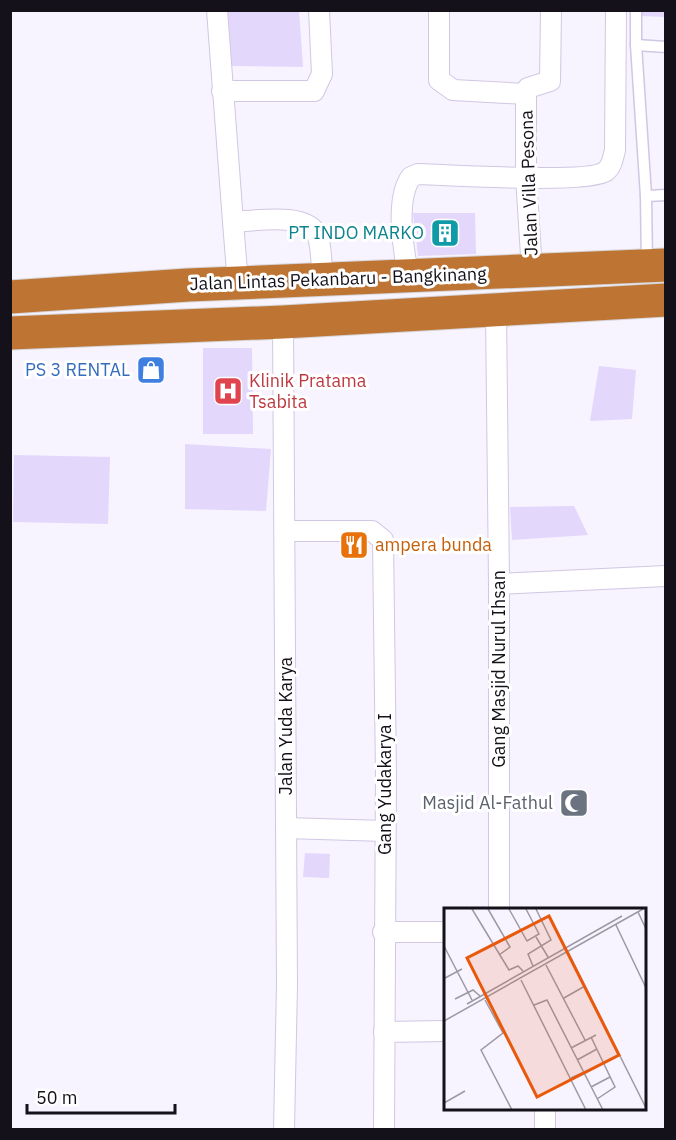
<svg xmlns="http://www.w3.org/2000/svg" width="676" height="1140" font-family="'IBM Plex Sans',sans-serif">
  <rect width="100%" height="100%" fill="#f7f3ff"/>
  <!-- building -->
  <g fill="#e3d7fc">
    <path d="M228,10h71l4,57 -72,-1z"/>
    <path d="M641,10h25v7l-25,-1z"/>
    <path d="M413,213h62l1,41 -58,2z"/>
    <path d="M203,348h49l1,86h-50z"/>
    <path d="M599,366l37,4 -4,49 -42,2z"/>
    <path d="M185,444l86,5 -5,62 -81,-2z"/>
    <path d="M14,455l96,2 -2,67 -95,-2z"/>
    <path d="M574,506l14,29 -76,5 -2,-33z"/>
    <path d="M305,853l25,1 -1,24 -26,-1z"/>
  </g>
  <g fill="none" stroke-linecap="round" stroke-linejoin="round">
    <!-- lane casing -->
    <g stroke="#d1c7e3" stroke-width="13">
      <g id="lane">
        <path d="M636,45v-35"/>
        <path d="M646,196l20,-1"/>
        <path d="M647,263l-1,-67 -10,-151 30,2"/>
      </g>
    </g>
    <!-- street casing -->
    <g stroke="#d1c7e3" stroke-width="22">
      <g id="street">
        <path d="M217,10l16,212c22,-1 76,-11 85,15 4,13 3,29 5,42"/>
        <path d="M439,10v70l14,10 73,4 2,-6 22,-7 1,-71"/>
        <path d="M222,91h92l8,-17 -3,-64"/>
        <path d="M526,94v83l6,94"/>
        <path d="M233,222l5,62"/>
        <path d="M409,276c-6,-25 -14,-77 2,-99l7,-3c29,1 172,10 188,-3 6,-5 7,-13 9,-21l1,-140"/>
        <path d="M496,311l3,273v325"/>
        <path d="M283,322l4,662 -3,146"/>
        <path d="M285,531h87l11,9 3,236 -2,354"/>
        <path d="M499,584l167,-8"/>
        <path d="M286,828l99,3"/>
        <path d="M383,932h62"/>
        <path d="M384,1032l61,-1"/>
        <path d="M545,1130v-22"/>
      </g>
    </g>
    <!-- highway casing -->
    <g stroke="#d5d4d6" stroke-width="35">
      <g id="highway">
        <path d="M10,297l178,-12 478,-20"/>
        <path d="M10,333l273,-11 383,-22"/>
      </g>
    </g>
    <!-- lane -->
    <use href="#lane" stroke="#fff" stroke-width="10"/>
    <!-- street -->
    <use href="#street" stroke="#fff" stroke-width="20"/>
    <!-- highway -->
    <use href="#highway" stroke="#be7534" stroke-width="33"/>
  </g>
  <!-- icons -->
  <defs>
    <g id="building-square" transform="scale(1.5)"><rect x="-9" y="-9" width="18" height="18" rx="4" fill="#0f9aa8" stroke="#fff"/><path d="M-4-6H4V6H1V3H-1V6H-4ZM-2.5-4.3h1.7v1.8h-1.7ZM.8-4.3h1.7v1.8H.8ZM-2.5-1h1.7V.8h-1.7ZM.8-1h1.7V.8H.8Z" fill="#fff"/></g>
    <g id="shop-square" transform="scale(1.5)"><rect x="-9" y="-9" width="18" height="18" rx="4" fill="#3f7fe0" stroke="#fff"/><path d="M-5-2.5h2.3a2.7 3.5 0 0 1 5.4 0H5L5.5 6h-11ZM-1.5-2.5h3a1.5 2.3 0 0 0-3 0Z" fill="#fff"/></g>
    <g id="hospital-square" transform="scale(1.5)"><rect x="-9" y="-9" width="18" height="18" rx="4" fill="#e0444e" stroke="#fff"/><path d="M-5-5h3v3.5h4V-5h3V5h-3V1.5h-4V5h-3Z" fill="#fff"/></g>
    <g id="restaurant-square" transform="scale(1.5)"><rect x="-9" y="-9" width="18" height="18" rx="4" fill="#e8710a" stroke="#fff"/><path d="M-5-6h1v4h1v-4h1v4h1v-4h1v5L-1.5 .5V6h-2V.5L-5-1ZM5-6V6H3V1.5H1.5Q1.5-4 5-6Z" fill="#fff"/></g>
    <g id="mosque-square" transform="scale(1.5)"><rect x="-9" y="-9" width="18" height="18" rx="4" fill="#6b7280" stroke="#fff"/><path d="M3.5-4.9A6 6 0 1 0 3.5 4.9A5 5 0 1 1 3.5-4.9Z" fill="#fff"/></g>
  </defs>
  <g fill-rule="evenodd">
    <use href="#building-square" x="445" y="233"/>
    <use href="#shop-square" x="151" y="370"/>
    <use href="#hospital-square" x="228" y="391"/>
    <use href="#restaurant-square" x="354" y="545"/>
    <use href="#mosque-square" x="574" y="803"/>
  </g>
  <g text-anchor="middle" stroke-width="6" stroke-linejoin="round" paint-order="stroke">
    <!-- street labels -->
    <g font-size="18" fill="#14111a" stroke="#fff">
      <text transform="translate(529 183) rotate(-92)" y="6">Jalan Villa Pesona</text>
      <text transform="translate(338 279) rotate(-2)" y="6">Jalan Lintas Pekanbaru - Bangkinang</text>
      <text transform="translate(499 669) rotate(-90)" y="6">Gang Masjid Nurul Ihsan</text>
      <text transform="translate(286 726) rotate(-90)" y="6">Jalan Yuda Karya</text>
      <text transform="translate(385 784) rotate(-90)" y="6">Gang Yudakarya I</text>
    </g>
    <!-- culture labels -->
    <g font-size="18" fill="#0d838f" stroke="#fff" text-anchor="end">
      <text x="424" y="239">PT INDO MARKO</text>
    </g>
    <!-- shop labels -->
    <g font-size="18" fill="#366cbe" stroke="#fff" text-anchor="end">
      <text x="130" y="376">PS 3 RENTAL</text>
    </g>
    <!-- health labels -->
    <g font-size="18" fill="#be3a42" stroke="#fff" text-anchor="start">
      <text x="249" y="387">Klinik Pratama<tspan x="249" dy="21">Tsabita</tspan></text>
    </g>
    <!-- food labels -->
    <g font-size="18" fill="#c56008" stroke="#fff" text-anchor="start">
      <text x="375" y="551">ampera bunda</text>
    </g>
    <!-- worship labels -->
    <g font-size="18" fill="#5b616d" stroke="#fff" text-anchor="end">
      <text x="553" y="809">Masjid Al-Fathul</text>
    </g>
  </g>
  <!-- overview -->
  <g transform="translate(444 908)">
    <rect width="202" height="202" fill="#f7f3ff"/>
    <path fill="none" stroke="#9c99a3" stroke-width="1.5" d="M28,1l37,61 9,-4 5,5M44,1l22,38 -11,8M65,1l18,32 12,-7 -13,-25M194,4l8,17M172,17l30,63M92,29l12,20M0,38l28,54M124,44l78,156M102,57l39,75M89,58l-5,-12 23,-14 -15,-31M1,70l17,-9M77,72l65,130M120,90l21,-12M11,91l18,-9 7,6M41,92l18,33 -22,17 31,60M23,96l155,-88M90,97l13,-5 56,110M0,113l199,-112M147,129l24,50 -18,12M127,140l25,-13M133,152l20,-11M127,170l33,-15M147,179l19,-10M0,195l21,-12"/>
    <path fill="#e8590c" fill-opacity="0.15" stroke="#e8590c" stroke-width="3" d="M105,8l70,139 -82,42 -70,-139z"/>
    <rect width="202" height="202" fill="none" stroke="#14111a" stroke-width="3"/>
  </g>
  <!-- border -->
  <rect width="676" height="1140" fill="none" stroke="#14111a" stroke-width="24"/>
  <!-- scale -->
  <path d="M27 1104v9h148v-9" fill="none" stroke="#14111a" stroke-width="3"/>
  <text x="36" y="1104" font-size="18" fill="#14111a" stroke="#ffffff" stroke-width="4.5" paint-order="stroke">50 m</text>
</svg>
